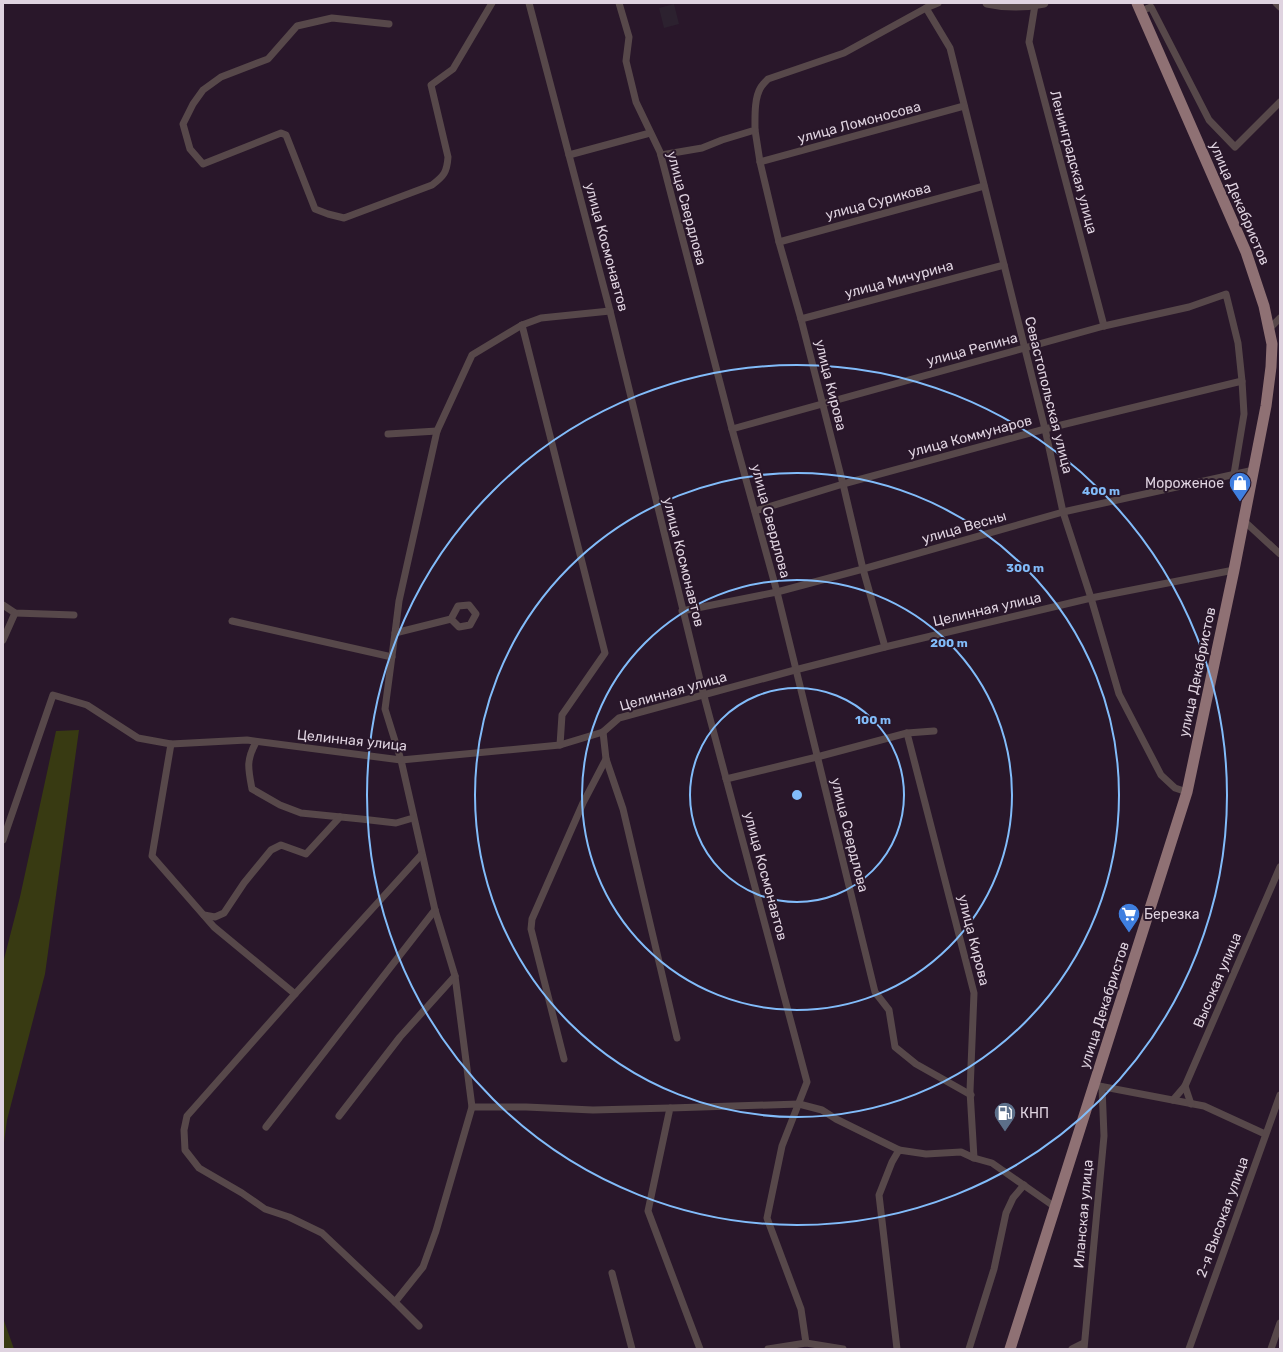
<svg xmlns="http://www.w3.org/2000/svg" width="1283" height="1352" font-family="Rubik,sans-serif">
  <rect width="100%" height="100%" fill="#29172a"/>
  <!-- industrial -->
  <path fill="#2c212f" d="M674,4l5,20 -15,4 -5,-20z"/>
  <!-- green -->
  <g fill="#383a12">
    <path d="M79,730l-34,244 -38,146 -4,30v-187l17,-66 36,-166z"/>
    <path d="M3,1318l11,31h-11z"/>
  </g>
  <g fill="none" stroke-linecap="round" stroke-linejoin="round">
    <!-- minor -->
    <g stroke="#57484a" stroke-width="7">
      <path d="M529,3l81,308 94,385 103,386 -25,64 -15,72 34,91 5,34"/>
      <path d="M619,3l10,34 -3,24 10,41 24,50 72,277 45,163 98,400 14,18 6,37 21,17 55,31"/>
      <path d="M1276,3l4,4"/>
      <path d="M1035,5l-6,37 75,284"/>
      <path d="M926,8l24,40 95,381 18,83 28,86 28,96 42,81 14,13 12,4"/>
      <path d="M1141,11l10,-4 58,113 26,27 45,-45"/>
      <path d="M389,24l-57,-6 -35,8 -29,33 -47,18 -18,13 -10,14 -10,20 7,25 13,15 78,-31 5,2 29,74 13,5 16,4 88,-33c12,-9 15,-13 16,-28l-17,-72 22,-16 39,-66"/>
      <path d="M755,130l5,32 19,80 22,77 42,165 20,85 22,78"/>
      <path d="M569,155l81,-22"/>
      <path d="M661,155l41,-7 20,-8 33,-10c0,-13 -1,-32 6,-43 2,-3 5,-6 7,-8l76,-26 82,-45 12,-5"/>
      <path d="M760,162l204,-56"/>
      <path d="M779,242l205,-56"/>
      <path d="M801,319l203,-54"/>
      <path d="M522,325l83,328 -43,62 -2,30"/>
      <path d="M1269,329l11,-11"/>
      <path d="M732,429l372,-103 85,-19 37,-13 12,49 4,38"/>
      <path d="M388,434l49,-3"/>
      <path d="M755,511l88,-27 202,-55 197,-48 2,33 -10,60"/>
      <path d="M1243,520l37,34"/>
      <path d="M3,605l12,8 59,2"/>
      <path d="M682,611l95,-19 86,-23 200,-57 191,-42"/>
      <path d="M451,619l8,8 11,-2 6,-11 -7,-9 -11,1 -7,13 -56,14 4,-32 38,-170 35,-76 50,-30 19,-7 69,-7"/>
      <path d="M232,621l160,36"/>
      <path d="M395,633l-10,76 16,51 34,150 20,66 17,131 -36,124 -13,36 -28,35 24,24"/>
      <path d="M3,640l12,-27"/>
      <path d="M603,732l3,27 17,50 54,229"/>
      <path d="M907,733l67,260 -4,98 4,67"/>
      <path d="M256,742c-10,19 -8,26 -4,47l28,16 21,8 60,6 35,4 17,-5"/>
      <path d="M171,744l-19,112 62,71 81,67"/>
      <path d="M726,779l91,-22 90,-24 27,-2"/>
      <path d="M3,840l50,-145 34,10 51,33 33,6 76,-4 154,20 159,-15 43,-13 16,-14 176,-48 90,-23 206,-49 143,-28"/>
      <path d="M204,915l11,2 9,-4 20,-30 27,-33 10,-5 25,9 34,-37"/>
      <path d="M564,1059l-33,-130 1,-10 51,-116 23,-44"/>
      <path d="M1099,1086l105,20 61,28"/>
      <path d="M1185,1086l6,18"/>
      <path d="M1173,1100l12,-14 95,-219"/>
      <path d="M472,1107h54l67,3 77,-2"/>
      <path d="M339,1116l61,-79 55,-61"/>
      <path d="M266,1127l169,-217"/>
      <path d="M612,1273l20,76"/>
      <path d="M395,1302l-73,-69 -33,-16 -24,-8 -23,-16 -43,-25 -14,-18 -1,-20 3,-14 108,-122 126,-139"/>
      <path d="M700,1349l-52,-138 22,-103 129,-4 23,6 14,9 63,31"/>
      <path d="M768,1349l38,-6 37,6"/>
      <path d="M897,1349l-18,-154 13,-33 7,-12 27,4 35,-2 13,6 18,5 63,44"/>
      <path d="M969,1349l25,-80 12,-56 7,-15 11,-13"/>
      <path d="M1072,1349l12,-6"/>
      <path d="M1084,1349l20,-213 -2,-49"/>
      <path d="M1189,1349l91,-254"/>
      <path d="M1271,1349l9,-26"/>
    </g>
    <!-- tertiary -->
    <path stroke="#57484a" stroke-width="9" d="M987,3c18,4 38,4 57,0"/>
    <!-- primary -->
    <path stroke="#8f7174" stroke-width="11" d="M1010,1349l177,-557 47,-222 32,-164 5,-39 1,-23 -8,-38 -18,-54 -109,-249"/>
  </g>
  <!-- distance rings -->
  <g fill="none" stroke="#82bcfa" stroke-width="2">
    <circle cx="797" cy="795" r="107"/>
    <circle cx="797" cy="795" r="215"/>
    <circle cx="797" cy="795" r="322"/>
    <circle cx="797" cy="795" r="430"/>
  </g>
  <!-- icons -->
  <defs>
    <g id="shop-pin" transform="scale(1.15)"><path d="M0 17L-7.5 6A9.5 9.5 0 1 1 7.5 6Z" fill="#3f7fe0" stroke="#29172a"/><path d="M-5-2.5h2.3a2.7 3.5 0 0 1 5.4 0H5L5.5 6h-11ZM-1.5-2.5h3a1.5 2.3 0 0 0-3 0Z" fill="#fff"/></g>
    <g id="supermarket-pin" transform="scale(1.15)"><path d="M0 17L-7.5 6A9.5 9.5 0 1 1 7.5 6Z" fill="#3f7fe0" stroke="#29172a"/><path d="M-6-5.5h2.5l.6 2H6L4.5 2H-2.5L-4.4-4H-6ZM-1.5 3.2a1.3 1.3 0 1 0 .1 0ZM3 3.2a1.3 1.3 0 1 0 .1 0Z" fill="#fff"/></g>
    <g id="fuel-pin" transform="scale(1.15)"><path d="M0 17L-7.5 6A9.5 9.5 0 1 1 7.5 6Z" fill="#5c6f8a" stroke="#29172a"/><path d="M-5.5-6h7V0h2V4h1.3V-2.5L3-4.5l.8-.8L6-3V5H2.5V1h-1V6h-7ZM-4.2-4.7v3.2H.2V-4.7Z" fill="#fff"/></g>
  </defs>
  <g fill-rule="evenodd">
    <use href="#shop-pin" x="1240" y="483"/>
    <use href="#supermarket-pin" x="1129" y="914"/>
    <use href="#fuel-pin" x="1005" y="1113"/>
  </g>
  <g text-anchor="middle" stroke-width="4" stroke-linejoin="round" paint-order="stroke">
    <!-- street labels -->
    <g font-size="14" fill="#dfd3e0" stroke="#29172a">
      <text transform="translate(859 122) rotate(-15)" y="5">улица Ломоносова</text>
      <text transform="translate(1074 162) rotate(75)" y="5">Ленинградская улица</text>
      <text transform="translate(878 201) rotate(-15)" y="5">улица Сурикова</text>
      <text transform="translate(1240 203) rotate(67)" y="5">улица Декабристов</text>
      <text transform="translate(687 208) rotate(75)" y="5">улица Свердлова</text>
      <text transform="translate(607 247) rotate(75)" y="5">улица Космонавтов</text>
      <text transform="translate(899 279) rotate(-15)" y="5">улица Мичурина</text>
      <text transform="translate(972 349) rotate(-15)" y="5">улица Репина</text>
      <text transform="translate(831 385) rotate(76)" y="5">улица Кирова</text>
      <text transform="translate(1049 395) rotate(76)" y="5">Севастопольская улица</text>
      <text transform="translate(970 436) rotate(-15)" y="5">улица Коммунаров</text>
      <text transform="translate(771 521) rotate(75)" y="5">улица Свердлова</text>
      <text transform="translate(964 527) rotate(-16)" y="5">улица Весны</text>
      <text transform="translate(684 562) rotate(76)" y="5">улица Космонавтов</text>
      <text transform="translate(987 609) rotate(-13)" y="5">Целинная улица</text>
      <text transform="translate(1197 672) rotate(-78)" y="5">улица Декабристов</text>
      <text transform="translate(673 691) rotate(-16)" y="5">Целинная улица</text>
      <text transform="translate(352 740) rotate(6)" y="5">Целинная улица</text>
      <text transform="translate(850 835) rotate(76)" y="5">улица Свердлова</text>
      <text transform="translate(766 876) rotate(75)" y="5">улица Космонавтов</text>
      <text transform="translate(974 940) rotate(76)" y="5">улица Кирова</text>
      <text transform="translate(1217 980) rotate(-67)" y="5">Высокая улица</text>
      <text transform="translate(1104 1005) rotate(-72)" y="5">улица Декабристов</text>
      <text transform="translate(1083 1214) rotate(-85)" y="5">Иланская улица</text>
      <text transform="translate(1222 1217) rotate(-70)" y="5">2-я Высокая улица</text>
    </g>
    <!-- poi labels -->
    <g font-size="14" fill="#dfd3e0" stroke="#29172a" text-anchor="start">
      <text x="1224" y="488" text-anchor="end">Мороженое</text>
      <text x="1144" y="919">Березка</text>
      <text x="1020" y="1118">КНП</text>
    </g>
  </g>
  <circle cx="797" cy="795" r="6" fill="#82bcfa" stroke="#29172a" stroke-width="2"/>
  <g font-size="12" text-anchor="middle" font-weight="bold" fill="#82bcfa" stroke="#29172a" stroke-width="4" stroke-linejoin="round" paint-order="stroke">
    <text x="1101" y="495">400 m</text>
    <text x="1025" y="572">300 m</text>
    <text x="949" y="647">200 m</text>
    <text x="873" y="724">100 m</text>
  </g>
  <!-- border -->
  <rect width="1283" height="1352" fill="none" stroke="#dfd3e0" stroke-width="8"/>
</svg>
